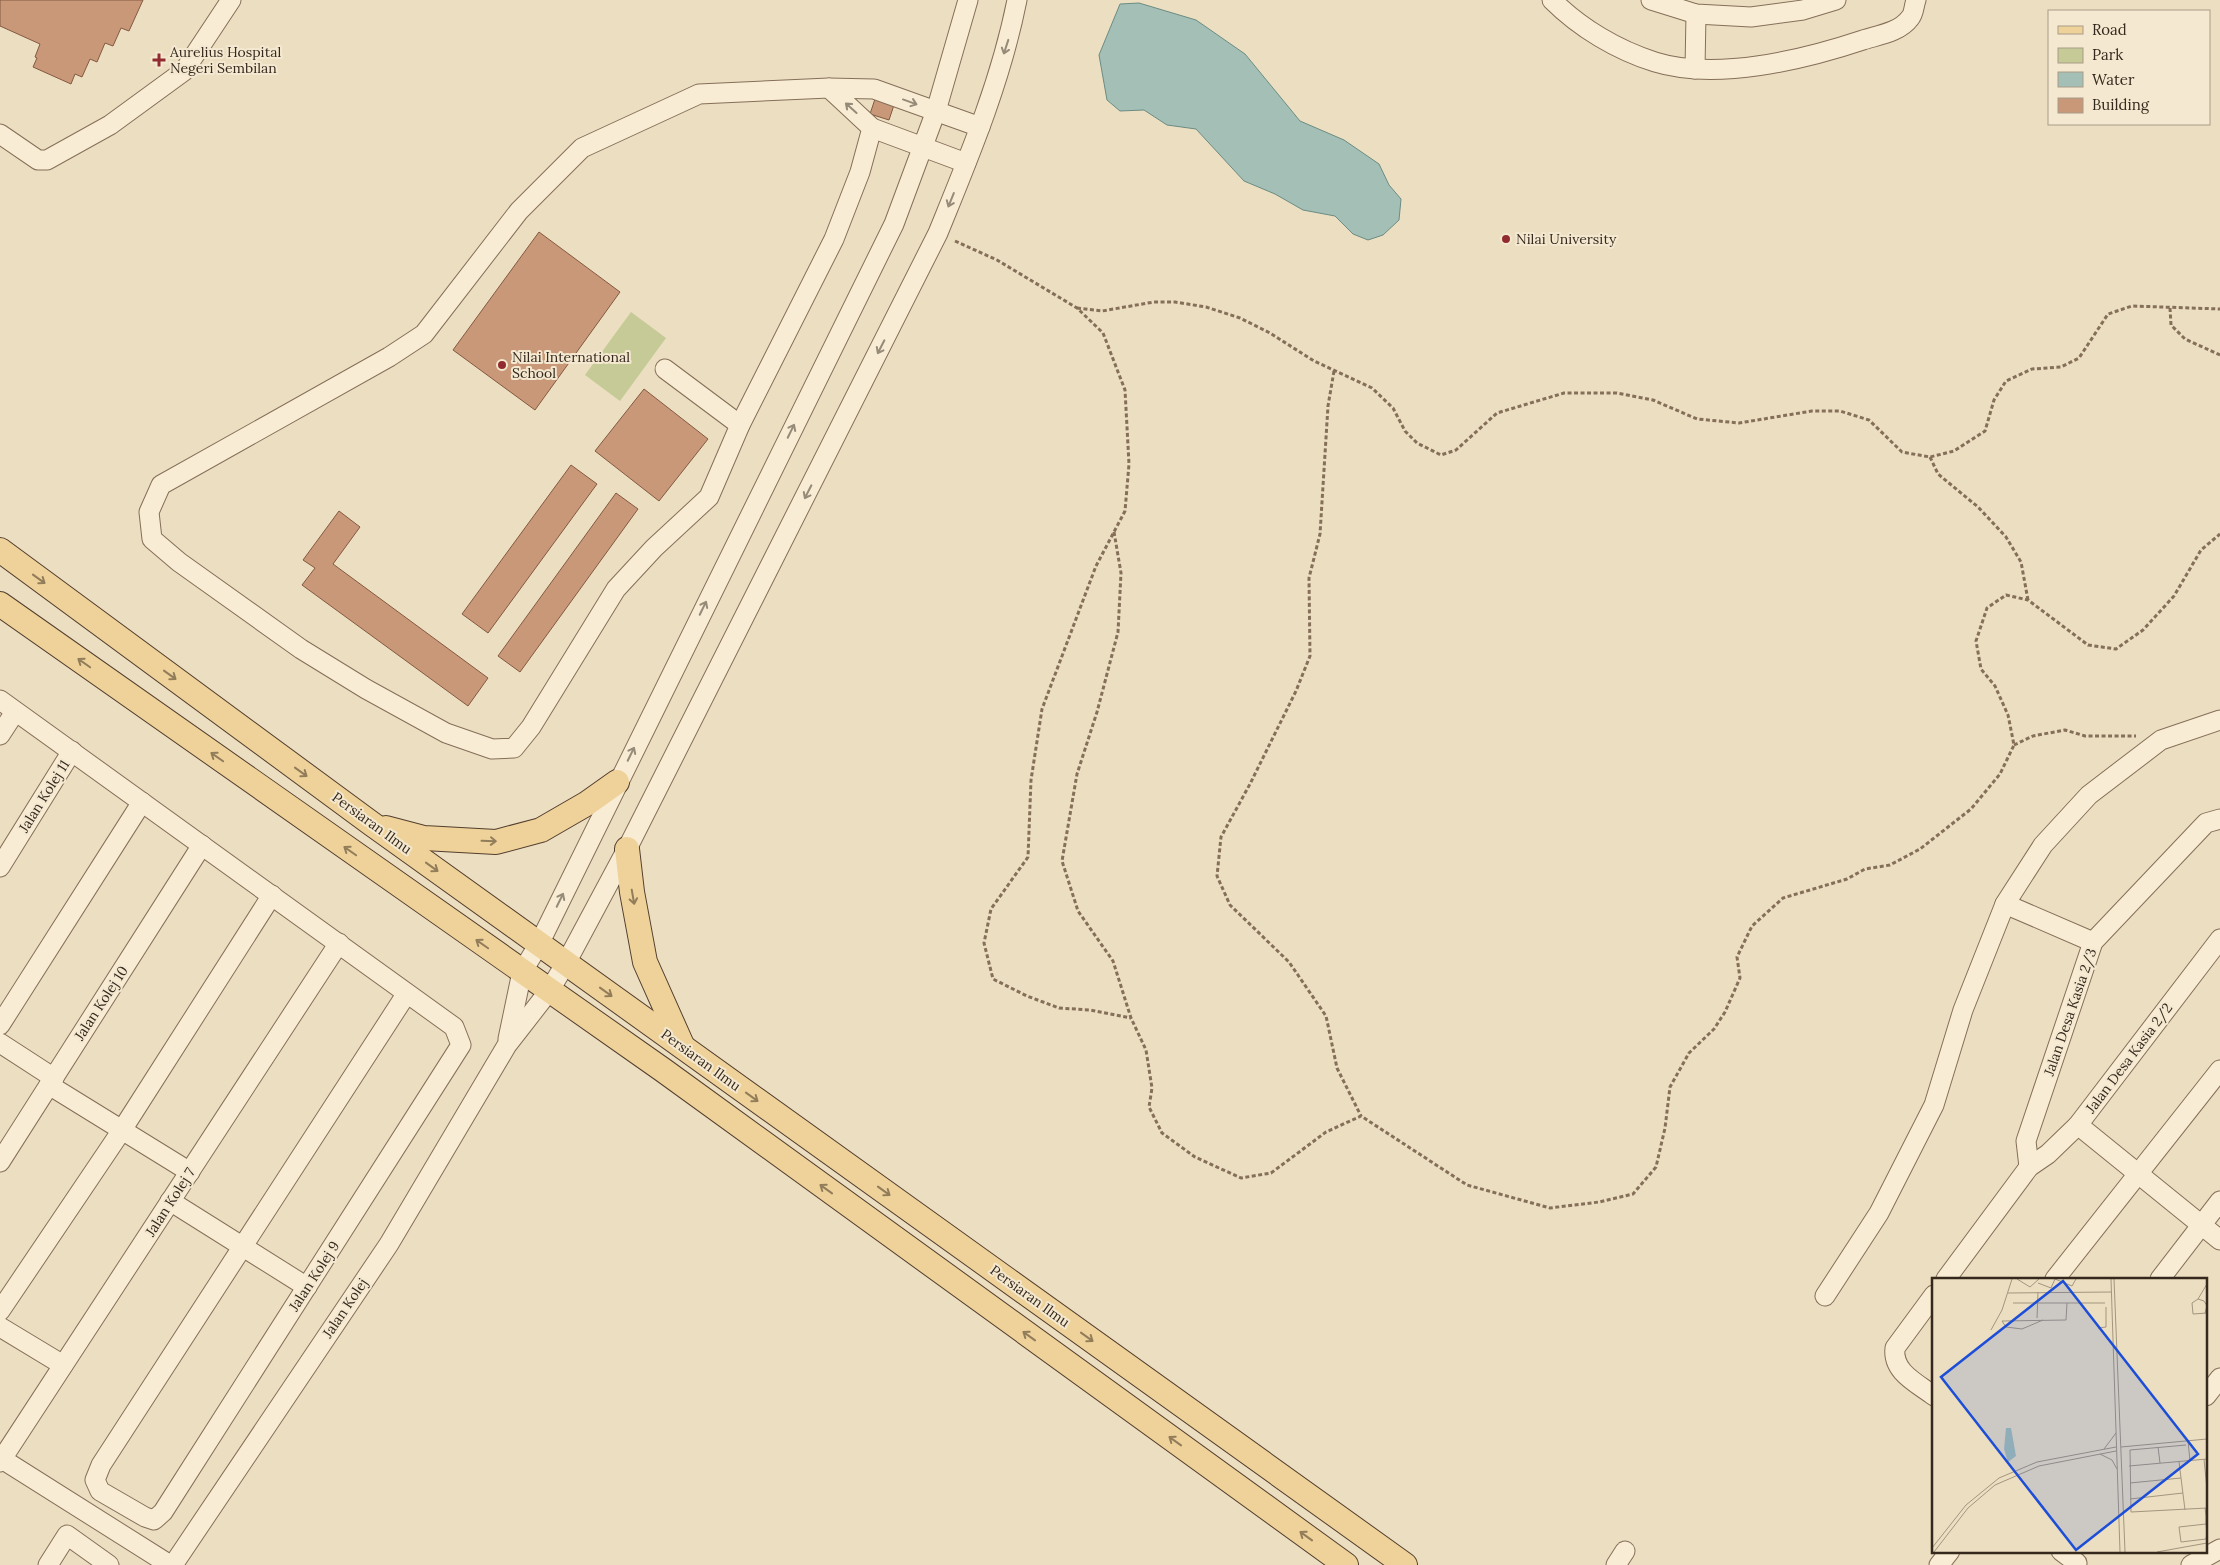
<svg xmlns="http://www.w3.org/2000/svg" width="2220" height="1565" font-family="Lora,serif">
  <rect width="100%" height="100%" fill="#ecdec1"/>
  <!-- green -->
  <path fill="#c5ca96" d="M631,312l35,26 -46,63 -35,-26z"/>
  <!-- water -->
  <path fill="#a4bfb6" stroke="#6b8c83" d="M1139,3l57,17 49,34 55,67 44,19 35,24 10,21 12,14 -2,21 -16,15 -15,5 -15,-6 -18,-18 -32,-6 -28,-16 -31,-13 -48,-52 -29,-4 -23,-15 -24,1 -13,-11 -8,-45 21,-51z"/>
  <!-- building -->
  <g fill="#c99878" stroke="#845940">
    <path d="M0,0h143l-14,31 -8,-3 -8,18 -8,-3 -8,19 -7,-3 -8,18 -7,-3 -4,10 -38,-17 4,-9 -2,-1 5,-13 -40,-18z"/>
    <path d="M875,99l19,6 -5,15 -19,-6z"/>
    <path d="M539,232l81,60 -85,118 -82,-60z"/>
    <path d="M644,389l64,50 -49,62 -64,-50z"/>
    <path d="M571,465l26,19 -109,149 -26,-19z"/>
    <path d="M616,493l22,16 -118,163 -22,-16z"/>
    <path d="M339,511l21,16 -27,37 155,114 -20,28 -166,-121 13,-17 -12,-8z"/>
  </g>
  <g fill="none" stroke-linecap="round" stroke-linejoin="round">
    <!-- minor casing -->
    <g stroke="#856f59" stroke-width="21">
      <g id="minor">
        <path d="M1552,0c28,28 65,50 103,62 61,19 148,-2 208,-22 16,-5 37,-8 47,-22 4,-4 4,-13 6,-18"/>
        <path d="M1651,0l45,14 55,3 52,-7 33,-10"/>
        <path d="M1695,69l1,-55"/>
        <path d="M829,88l43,40 94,35"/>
        <path d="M872,128l-12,44 -26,67 -94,186 -31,72 -55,51 -38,41 -85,138 -17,21 -22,1 -46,-16 -80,-44 -65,-40 -122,-87 -27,-23 -3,-27 12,-27 228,-128 35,-23 95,-123 63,-63 117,-54 130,-6 45,1 106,38"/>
        <path d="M0,134l38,26h9l63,-35 74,-54 47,-71"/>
        <path d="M665,369l75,56"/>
        <path d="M0,700l454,327 7,18 -298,467 -9,8 -9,-3 -45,-26 -5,-11 6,-15 306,-472"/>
        <path d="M0,735l15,-23"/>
        <path d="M0,867l72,-116"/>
        <path d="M2005,904l88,38"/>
        <path d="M0,1025l142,-223"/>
        <path d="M508,1039l14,-67 17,-28 355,-720 42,-113 32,-111"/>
        <path d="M0,1043l54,35"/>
        <path d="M49,1085l141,87"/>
        <path d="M2078,1125l142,115"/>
        <path d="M0,1162l202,-317"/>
        <path d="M2029,1167l-3,-26 67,-199 113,-119 14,-4"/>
        <path d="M170,1201l137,86"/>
        <path d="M1946,1279l83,-112 19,-13 30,-29 142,-186"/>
        <path d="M2055,1279l165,-209"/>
        <path d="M2160,1279l60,-78"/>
        <path d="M1934,1295l-39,53c-3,24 22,35 39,48"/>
        <path d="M1825,1296l54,-83 55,-108 29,-95 42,-106 38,-59 46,-50 72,-55 59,-20"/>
        <path d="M0,1311l122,-181 150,-235"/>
        <path d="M0,1327l63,38"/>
        <path d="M2206,1396l14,-18"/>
        <path d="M2,1459l168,106"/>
        <path d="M0,1462l339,-519"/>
        <path d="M2061,1551l16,12"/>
        <path d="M48,1565l19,-30 42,30"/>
        <path d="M173,1565l216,-321 118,-199 42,-54 17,-28 61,-114 311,-616c31,-76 63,-152 79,-233"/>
        <path d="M1616,1565l9,-14"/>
        <path d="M1939,1565l11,-14"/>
        <path d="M2191,1565l29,-16"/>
      </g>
    </g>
    <!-- major casing -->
    <g stroke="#533e2e" stroke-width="26">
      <g id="major">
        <path d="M0,550l372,274 1033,741"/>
        <path d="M0,604l663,466 683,495"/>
        <path d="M386,828l38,10 72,4 45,-12 45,-26 31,-22"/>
        <path d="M627,849l5,43 13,70 37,83"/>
      </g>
    </g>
    <!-- path -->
    <g stroke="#856f59" stroke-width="3" stroke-dasharray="4 2.5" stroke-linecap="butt">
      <path d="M955,241l42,19 80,48 26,25 22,57 4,74 -4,47 -29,55 -54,143 -11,71 -3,77 -37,52 -7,34 9,36 34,17 32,12 31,2 41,8"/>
      <path d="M1077,308l25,3 52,-9h21l31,5 34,11 30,15 44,28 58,27 21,20 12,23 12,12 24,12 15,-5 41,-37 67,-20h53l36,7 44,19 42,4 73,-12h28l29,9 33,32 28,5 24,-6 31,-20 9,-31 12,-19 26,-12 29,-2 18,-9 29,-44 24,-8 88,3"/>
      <path d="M2170,308l1,17 14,14 35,16"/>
      <path d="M1334,371l-6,35 -8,128 -11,44 1,78 -14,35 -46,93 -29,53 -4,39 13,29 59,57 37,54 11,52 24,48"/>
      <path d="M1930,457l8,17 40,33 28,30 15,25 7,38"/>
      <path d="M1114,532l7,41 -3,59 -21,80 -20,62 -15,87 16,50 35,50 18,57 15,32 6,38 -3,19 13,26 33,24 46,21 30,-5 55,-41 35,-16 106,69 83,23 49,-6 34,-8 23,-27 9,-39 5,-41 19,-34 25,-24 11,-17 15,-34 -3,-21 15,-31 31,-28 64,-19 18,-10 25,-4 30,-16 51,-40 29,-35 14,-29 -6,-30 -13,-29 -14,-17 -5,-28 11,-33 19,-13 22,5 60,45 28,4 27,-19 31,-34 27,-46 19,-16"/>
      <path d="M2014,745l19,-9 32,-6 20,6h51"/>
    </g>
    <!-- minor -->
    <use href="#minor" stroke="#f8ecd4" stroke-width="19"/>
    <!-- major -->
    <use href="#major" stroke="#efd299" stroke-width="24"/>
  </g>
  <!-- one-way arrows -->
  <defs><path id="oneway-shaft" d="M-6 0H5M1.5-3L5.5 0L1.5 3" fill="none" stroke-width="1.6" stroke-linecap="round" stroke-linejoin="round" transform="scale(1.25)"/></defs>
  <g stroke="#968a78">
    <use href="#oneway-shaft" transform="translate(1006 47) rotate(108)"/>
    <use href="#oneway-shaft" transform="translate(910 102) rotate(20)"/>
    <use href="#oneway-shaft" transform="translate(851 108) rotate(-138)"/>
    <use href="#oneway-shaft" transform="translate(951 200) rotate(112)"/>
    <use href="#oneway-shaft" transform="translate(881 347) rotate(117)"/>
    <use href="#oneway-shaft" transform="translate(791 431) rotate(-64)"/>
    <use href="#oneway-shaft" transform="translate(808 492) rotate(117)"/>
    <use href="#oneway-shaft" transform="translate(703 608) rotate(-64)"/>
    <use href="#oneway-shaft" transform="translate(631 754) rotate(-64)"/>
    <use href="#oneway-shaft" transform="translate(560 900) rotate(-64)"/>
  </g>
  <g stroke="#927d5b">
    <use href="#oneway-shaft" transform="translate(39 579) rotate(36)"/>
    <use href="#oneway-shaft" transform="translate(84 663) rotate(-145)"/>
    <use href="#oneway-shaft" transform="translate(170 675) rotate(36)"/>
    <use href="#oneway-shaft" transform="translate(217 757) rotate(-145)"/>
    <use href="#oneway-shaft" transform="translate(301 772) rotate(36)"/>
    <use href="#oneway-shaft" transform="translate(489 841) rotate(2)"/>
    <use href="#oneway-shaft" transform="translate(350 851) rotate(-145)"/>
    <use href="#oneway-shaft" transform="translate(432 867) rotate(36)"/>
    <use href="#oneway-shaft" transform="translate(633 897) rotate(80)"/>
    <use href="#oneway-shaft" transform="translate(482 944) rotate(-145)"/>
    <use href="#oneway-shaft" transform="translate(606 992) rotate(36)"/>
    <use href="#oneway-shaft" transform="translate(752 1097) rotate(36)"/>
    <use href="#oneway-shaft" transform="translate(826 1189) rotate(-144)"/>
    <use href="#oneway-shaft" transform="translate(884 1191) rotate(36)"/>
    <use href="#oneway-shaft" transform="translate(1029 1336) rotate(-144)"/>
    <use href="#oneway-shaft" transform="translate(1087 1337) rotate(36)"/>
    <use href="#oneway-shaft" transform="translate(1175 1441) rotate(-144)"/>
    <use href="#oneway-shaft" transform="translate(1306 1536) rotate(-144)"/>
  </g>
  <!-- markers -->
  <g fill="#922b2f" stroke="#f4e9d0" stroke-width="2">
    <path d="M156.5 52.5h5v5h5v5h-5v5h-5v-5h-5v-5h5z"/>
    <circle cx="1506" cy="239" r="5"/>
    <circle cx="502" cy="365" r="5"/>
  </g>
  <g text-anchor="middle" stroke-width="4" stroke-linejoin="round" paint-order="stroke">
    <!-- poi labels -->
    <g font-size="14" fill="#35281d" stroke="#f4e9d0" text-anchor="start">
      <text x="170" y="57">Aurelius Hospital<tspan x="170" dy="16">Negeri Sembilan</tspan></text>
      <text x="1516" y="244">Nilai University</text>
      <text x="512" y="362">Nilai International<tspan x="512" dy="16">School</tspan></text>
    </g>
    <!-- street labels -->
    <g font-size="14" fill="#35281d" stroke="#f4e9d0">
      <text transform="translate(44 796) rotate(-58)" y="5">Jalan Kolej 11</text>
      <text transform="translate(372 823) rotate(36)" y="5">Persiaran Ilmu</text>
      <text transform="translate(101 1003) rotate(-57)" y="5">Jalan Kolej 10</text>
      <text transform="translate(2070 1012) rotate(-71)" y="5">Jalan Desa Kasia 2/3</text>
      <text transform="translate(2129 1058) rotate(-53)" y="5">Jalan Desa Kasia 2/2</text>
      <text transform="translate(701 1060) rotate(36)" y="5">Persiaran Ilmu</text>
      <text transform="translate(170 1202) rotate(-57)" y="5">Jalan Kolej 7</text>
      <text transform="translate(314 1276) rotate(-57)" y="5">Jalan Kolej 9</text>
      <text transform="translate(1030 1296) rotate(36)" y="5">Persiaran Ilmu</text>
      <text transform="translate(345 1308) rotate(-56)" y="5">Jalan Kolej</text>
    </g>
  </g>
  <!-- overview -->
  <g transform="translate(1932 1278)">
    <rect width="275" height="275" fill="#ecdec1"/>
    <path d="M74,150h5l5,28 -8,6 -4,-13z" fill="#a4bfb6"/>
    <path fill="none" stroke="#a3957f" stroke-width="1" d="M85,1l13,8 9,-8M123,1l17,7 4,-7M179,1l9,273M182,1l11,273M106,5l13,5 4,-9M76,15l104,-1M266,21l9,-15M81,25h92M273,35l2,-7 -3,-5 -6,-2 -6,4 1,11 14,-1M105,40l1,-26M111,42l-21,9 -16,-2 -4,-6 64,-1 1,-17M166,50l8,-1v-20M59,52l11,-20 10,-31M256,163l2,20M254,167l-56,5 1,62 76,-4M189,169l86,-8M226,169l2,16M172,171l12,-16M168,176l12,6 5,9M272,181l3,30M247,184l6,48M197,188l78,-7M198,205l51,-5M198,221l53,-6M273,230l1,8v8l1,8 -1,7 -25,3 -2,-15 27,-3h1M0,270l34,-43 33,-27 38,-16 79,-15M2,274l34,-44 27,-23 44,-19 77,-15M225,274l50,-9"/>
    <path fill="#1d4ed8" fill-opacity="0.15" stroke="#1d4ed8" stroke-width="2.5" d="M131,3l135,173 -122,96 -135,-173z"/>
    <rect width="275" height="275" fill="none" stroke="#35281d" stroke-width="2.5"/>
  </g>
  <!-- legend -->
  <rect x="2048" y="10" width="162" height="115" fill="#f4e9d0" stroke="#a89c88"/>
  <rect x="2058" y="26" width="25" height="8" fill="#efd299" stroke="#a89c88"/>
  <text x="2092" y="35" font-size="15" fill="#35281d">Road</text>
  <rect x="2058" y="48" width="25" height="15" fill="#c5ca96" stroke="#a89c88"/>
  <text x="2092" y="60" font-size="15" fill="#35281d">Park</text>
  <rect x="2058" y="72" width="25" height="15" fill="#a4bfb6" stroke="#a89c88"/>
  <text x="2092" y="85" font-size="15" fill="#35281d">Water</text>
  <rect x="2058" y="98" width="25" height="15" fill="#c99878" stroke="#a89c88"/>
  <text x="2092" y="110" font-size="15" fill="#35281d">Building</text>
</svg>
